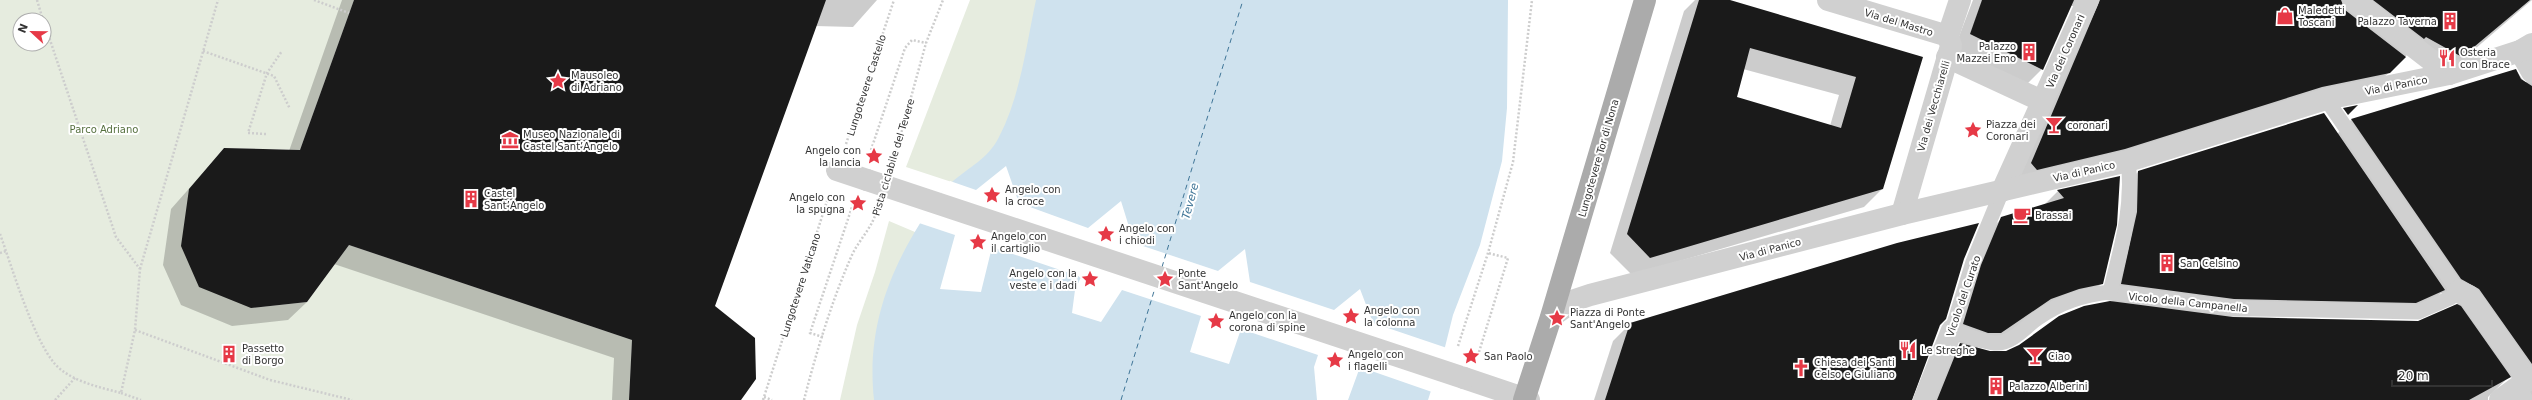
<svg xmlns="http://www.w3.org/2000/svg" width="2532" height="400" font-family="'DejaVu Sans',sans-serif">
  <rect width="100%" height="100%" fill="#fff"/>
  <!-- green -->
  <g fill="#e6ecdf" fill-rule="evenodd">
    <path d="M0,0h354l-54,150 -76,-2 -26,31 53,129 56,-6 42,-57 283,95 -3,60h-629zM20,20h24v24h-24z"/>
    <path d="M970,0h88l-18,53 -64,137 -70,-23z"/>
    <path d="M889,221l26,11 11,11 -11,157h-75l17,-75 18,-53z"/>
  </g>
  <!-- water -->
  <path fill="#cfe2ee" d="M1036,0h472l-1,108 -5,53 -22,84 -27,70 -8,32 -17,53h-554c-7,-65 11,-120 45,-175 9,-14 20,-32 33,-43 17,-15 36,-23 47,-45 22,-43 27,-91 37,-137z"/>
  <!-- pier -->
  <path fill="#fff" d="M1006,166l13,37 33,12 36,13 33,-27 13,42 84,28 27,-22 5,33 84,28 26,-21 13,34 74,25 -15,44 -72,-25 -12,33h-31l-3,-33 4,-12 -77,-26 -12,35 -39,-12 11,-36 -79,-26 -21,32 -29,-9 3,-23 6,-13 -89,-30 -11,45 -41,-3 15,-54 -36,-12 31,-42 26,9z"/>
  <!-- shadow -->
  <g fill="#0003" fill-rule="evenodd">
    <path d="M342,0h535l-24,27 -38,-1 -101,280 26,94h-128l2,-42 -280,-94 -27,38 -19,18 -56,6 -51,-21 -18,-40 8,-56 53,-60 65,2z"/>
    <path d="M1695,0h31l195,58 -39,131 -18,18 -232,68 -22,-22 74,-242zM1743,69l96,26 -9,31 -95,-28z"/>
    <path d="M1973,0h559l-85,73 -39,-19 -38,37 -357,90 62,-175h-4l-29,63 -18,18 -71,-35z"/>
    <path d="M2516,70l9,13 7,-7v324l-22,-24 -22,21v3h-560l15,-39 18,-18 -12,-4 38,-106 15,-15 42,-13 14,-14 61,-14 -17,106 -15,15 -102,50 -10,-1 15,5h16l107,-51 -7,-1 15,-71 1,-41 16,-16 199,-38 14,-14zM2441,293l17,11 -40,18 -201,-6 183,2 28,-12z"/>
    <path d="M1963,259l-51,141h-318l19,-59 18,-18z"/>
  </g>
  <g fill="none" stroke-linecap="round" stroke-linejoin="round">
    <!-- ferry -->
    <g stroke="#3f7597" stroke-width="1" stroke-dasharray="5 4" stroke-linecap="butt">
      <path d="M1162,267l81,-267"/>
      <path d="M1121,400l34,-112"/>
    </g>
  </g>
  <!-- building -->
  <g fill="#1a1a1a" fill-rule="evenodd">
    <path d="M354,0h472l-111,306 40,32 1,41 -15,21h-112l3,-60 -283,-95 -42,57 -56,6 -52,-21 -18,-41 8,-57 35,-41 76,2z"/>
    <path d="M1699,0h31l193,57 -40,132 -233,69 -23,-24zM1750,48l106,29 -15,51 -104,-31z"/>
    <path d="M1982,0h92l-31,70 -73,-36z"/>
    <path d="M2100,0h241l4,10 61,47 -16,16 -68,14 -197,62 -88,21 -6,-7z"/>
    <path d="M2373,0h157l-68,57 -36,-20 -2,2z"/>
    <path d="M2516,69l5,10 11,7v278l-53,-75 -18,-10 -110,-160z"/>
    <path d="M2358,105l-10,10 -5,-7z"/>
    <path d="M2324,113l121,177 -29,13 -182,-4 -113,-15 16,-72 1,-41z"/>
    <path d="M2120,176l-3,49 -14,59 -24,5 -28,10 -50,34h-13l-25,-9 18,-59 20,-48 63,-19 -7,-8z"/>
    <path d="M1979,223l-15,36 -18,60 -6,6 -28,75h-307l25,-77 267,-80z"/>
    <path d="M2110,301l123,16 185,4 39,-17 4,2 50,71 -42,23h-532l23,-57 30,8h16l13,-6 40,-29 25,-10z"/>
  </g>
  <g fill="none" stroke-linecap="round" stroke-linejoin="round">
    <!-- path -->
    <g stroke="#cdcdcd" stroke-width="2.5" stroke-dasharray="2 2" stroke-linecap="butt">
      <path d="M37,0l6,20"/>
      <path d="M314,0l35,13"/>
      <path d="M203,51l71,25 16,33"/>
      <path d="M266,134l-18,-1 19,-60 15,-22"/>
      <path d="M846,144l48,-144"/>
      <path d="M871,150l34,-102 7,-8 14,3"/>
      <path d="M894,159l32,-116 17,-43"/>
      <path d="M0,234c12,33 33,105 55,130 15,17 44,23 66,29l14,-63 5,-61 -24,-32 -72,-215"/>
      <path d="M0,253l6,-2"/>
      <path d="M140,269l78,-269"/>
      <path d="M135,330l135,50 82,20"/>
      <path d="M823,337l-13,-4 43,-129"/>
      <path d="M1458,346l30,-93 25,-91 19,-162"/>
      <path d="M1479,352l29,-94 -20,-5"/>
      <path d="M121,393l20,7"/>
      <path d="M764,397l8,3"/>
      <path d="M55,400l20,-22"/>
      <path d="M763,400l65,-202"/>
      <path d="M804,400c12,-47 28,-100 48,-145 7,-15 19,-26 24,-42"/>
    </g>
    <!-- lane -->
    <g stroke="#d0d0d0" stroke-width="15">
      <path d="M2002,191l-29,71 -21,68c13,4 31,13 45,13 16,0 29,-17 41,-25 23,-16 45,-23 72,-26l123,16 185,4 32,-14 8,-7 -132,-192"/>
      <path d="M2110,292c11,-44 24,-86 18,-131"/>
      <path d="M2519,387l7,13"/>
    </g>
    <!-- street -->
    <g stroke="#d0d0d0" stroke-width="22">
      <path d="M1828,0l120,36"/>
      <path d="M2353,0l96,74"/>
      <path d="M2520,51l12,21"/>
      <path d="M1947,57l95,44"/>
      <path d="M837,170l30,10"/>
      <path d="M2002,191l86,-191"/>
      <path d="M1902,214l49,-168 -3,-10 12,-36"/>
      <path d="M2458,291l11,5 59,84"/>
      <path d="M1551,317l24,-17 15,-5 312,-81 226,-53 198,-62 123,-25 71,-23 12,-7"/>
      <path d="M1464,378l65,22"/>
      <path d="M1924,400l28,-70"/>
      <path d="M2500,400l32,-23"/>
    </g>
    <!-- primary -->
    <path stroke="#ababab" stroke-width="22" d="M1524,400l27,-83 94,-317"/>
    <!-- street-bridge -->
    <path stroke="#d0d0d0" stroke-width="22" d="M867,180l597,198"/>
  </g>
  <!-- icons -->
  <defs>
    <g id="shop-bare" transform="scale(1.38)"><path d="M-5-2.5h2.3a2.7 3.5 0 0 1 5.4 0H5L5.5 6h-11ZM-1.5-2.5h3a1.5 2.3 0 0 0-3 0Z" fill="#e63946" stroke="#fff" stroke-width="2.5" paint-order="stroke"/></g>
    <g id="building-bare" transform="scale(1.38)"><path d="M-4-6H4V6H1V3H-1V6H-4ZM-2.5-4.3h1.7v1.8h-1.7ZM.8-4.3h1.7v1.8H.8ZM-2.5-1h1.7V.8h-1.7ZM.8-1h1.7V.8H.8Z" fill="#e63946" stroke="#fff" stroke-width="2.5" paint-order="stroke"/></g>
    <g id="restaurant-bare" transform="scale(1.38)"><path d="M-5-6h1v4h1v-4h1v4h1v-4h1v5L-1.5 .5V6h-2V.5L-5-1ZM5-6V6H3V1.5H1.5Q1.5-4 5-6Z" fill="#e63946" stroke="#fff" stroke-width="2.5" paint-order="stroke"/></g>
    <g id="sight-bare" transform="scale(1.38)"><path d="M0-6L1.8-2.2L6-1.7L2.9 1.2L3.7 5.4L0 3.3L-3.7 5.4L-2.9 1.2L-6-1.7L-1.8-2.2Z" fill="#e63946" stroke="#fff" stroke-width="2.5" paint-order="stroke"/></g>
    <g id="bar-bare" transform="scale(1.38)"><path d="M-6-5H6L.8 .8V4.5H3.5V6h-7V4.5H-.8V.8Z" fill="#e63946" stroke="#fff" stroke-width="2.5" paint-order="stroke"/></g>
    <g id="museum-bare" transform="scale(1.38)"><path d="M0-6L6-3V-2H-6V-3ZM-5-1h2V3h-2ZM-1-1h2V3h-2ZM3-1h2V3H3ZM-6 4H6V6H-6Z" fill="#e63946" stroke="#fff" stroke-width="2.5" paint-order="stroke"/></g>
    <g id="cafe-bare" transform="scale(1.38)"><path d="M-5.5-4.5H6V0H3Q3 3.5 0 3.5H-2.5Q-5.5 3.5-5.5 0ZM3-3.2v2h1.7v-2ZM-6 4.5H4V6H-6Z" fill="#e63946" stroke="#fff" stroke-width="2.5" paint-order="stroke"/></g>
    <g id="church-bare" transform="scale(1.38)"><path d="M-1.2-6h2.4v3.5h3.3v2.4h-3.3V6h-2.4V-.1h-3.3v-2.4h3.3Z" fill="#e63946" stroke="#fff" stroke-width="2.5" paint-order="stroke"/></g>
  </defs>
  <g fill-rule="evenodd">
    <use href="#shop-bare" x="2285" y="16"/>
    <use href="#building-bare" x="2450" y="21"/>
    <use href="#building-bare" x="2029" y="52"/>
    <use href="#restaurant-bare" x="2447" y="58"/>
    <use href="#sight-bare" x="558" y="81"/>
    <use href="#bar-bare" x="2054" y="125"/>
    <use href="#sight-bare" x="1973" y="130"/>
    <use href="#museum-bare" x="510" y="140"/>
    <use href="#sight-bare" x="874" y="156"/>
    <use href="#sight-bare" x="992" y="195"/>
    <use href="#building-bare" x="471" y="199"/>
    <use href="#sight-bare" x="858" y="203"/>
    <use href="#cafe-bare" x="2022" y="215"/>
    <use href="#sight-bare" x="1106" y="234"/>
    <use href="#sight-bare" x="978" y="242"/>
    <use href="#building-bare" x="2167" y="263"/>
    <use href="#sight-bare" x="1090" y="279"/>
    <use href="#sight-bare" x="1165" y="279"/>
    <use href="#sight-bare" x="1351" y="316"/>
    <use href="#sight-bare" x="1557" y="318"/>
    <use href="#sight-bare" x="1216" y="321"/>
    <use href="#restaurant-bare" x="1908" y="350"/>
    <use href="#building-bare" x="229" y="354"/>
    <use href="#sight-bare" x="1471" y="356"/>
    <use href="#bar-bare" x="2035" y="356"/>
    <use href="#sight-bare" x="1335" y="360"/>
    <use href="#church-bare" x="1801" y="368"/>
    <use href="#building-bare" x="1996" y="386"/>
  </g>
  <g text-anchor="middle" stroke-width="4" stroke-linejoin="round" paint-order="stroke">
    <!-- poi labels -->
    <g font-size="10" fill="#333" stroke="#fff" text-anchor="start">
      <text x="2298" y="14">Maledetti<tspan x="2298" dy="12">Toscani</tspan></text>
      <text x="2437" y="25" text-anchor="end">Palazzo Taverna</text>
      <text x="2016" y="50" text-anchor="end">Palazzo<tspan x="2016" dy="12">Mazzei Emo</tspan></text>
      <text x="2460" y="56">Osteria<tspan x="2460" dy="12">con Brace</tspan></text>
      <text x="571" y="79">Mausoleo<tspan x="571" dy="12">di Adriano</tspan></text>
      <text x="1986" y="128">Piazza dei<tspan x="1986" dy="12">Coronari</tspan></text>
      <text x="2067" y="129">coronari</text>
      <text x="523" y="138">Museo Nazionale di<tspan x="523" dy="12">Castel Sant’Angelo</tspan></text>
      <text x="861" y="154" text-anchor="end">Angelo con<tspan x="861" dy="12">la lancia</tspan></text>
      <text x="1005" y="193">Angelo con<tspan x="1005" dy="12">la croce</tspan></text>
      <text x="484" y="197">Castel<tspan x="484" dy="12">Sant’Angelo</tspan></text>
      <text x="845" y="201" text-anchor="end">Angelo con<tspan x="845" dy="12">la spugna</tspan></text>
      <text x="2035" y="219">Brassai</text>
      <text x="1119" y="232">Angelo con<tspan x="1119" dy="12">i chiodi</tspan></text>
      <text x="991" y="240">Angelo con<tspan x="991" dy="12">il cartiglio</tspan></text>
      <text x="2180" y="267">San Celsino</text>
      <text x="1077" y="277" text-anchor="end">Angelo con la<tspan x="1077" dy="12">veste e i dadi</tspan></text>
      <text x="1178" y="277">Ponte<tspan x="1178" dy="12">Sant'Angelo</tspan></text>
      <text x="1364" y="314">Angelo con<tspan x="1364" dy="12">la colonna</tspan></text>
      <text x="1570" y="316">Piazza di Ponte<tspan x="1570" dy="12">Sant'Angelo</tspan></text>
      <text x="1229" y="319">Angelo con la<tspan x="1229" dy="12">corona di spine</tspan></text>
      <text x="242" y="352">Passetto<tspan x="242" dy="12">di Borgo</tspan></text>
      <text x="1921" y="354">Le Streghe</text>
      <text x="1348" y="358">Angelo con<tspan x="1348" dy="12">i flagelli</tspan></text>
      <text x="1484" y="360">San Paolo</text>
      <text x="2048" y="360">Ciao</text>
      <text x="1814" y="366">Chiesa dei Santi<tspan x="1814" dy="12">Celso e Giuliano</tspan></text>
      <text x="2009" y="390">Palazzo Alberini</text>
    </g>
    <!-- street labels -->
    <g font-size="10" fill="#333" stroke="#fff">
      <text transform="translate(1899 22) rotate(17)" y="4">Via del Mastro</text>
      <text transform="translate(2065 51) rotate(-66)" y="4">Via dei Coronari</text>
      <text transform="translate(866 85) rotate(-72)" y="4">Lungotevere Castello</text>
      <text transform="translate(2396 85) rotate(-11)" y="4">Via di Panico</text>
      <text transform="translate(1933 106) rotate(-74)" y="4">Via dei Vecchiarelli</text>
      <text transform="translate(893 157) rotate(-73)" y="4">Pista ciclabile del Tevere</text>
      <text transform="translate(1598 158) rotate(-74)" y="4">Lungotevere Tor di Nona</text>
      <text transform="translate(2084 171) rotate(-13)" y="4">Via di Panico</text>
      <text transform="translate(1770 249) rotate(-15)" y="4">Via di Panico</text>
      <text transform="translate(800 285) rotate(-72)" y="4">Lungotevere Vaticano</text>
      <text transform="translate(1963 296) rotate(-71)" y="4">Vicolo del Curato</text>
      <text transform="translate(2188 302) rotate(6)" y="4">Vicolo della Campanella</text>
    </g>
    <!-- park labels -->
    <g font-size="10" fill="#56703f" stroke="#fff">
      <text x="104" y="133">Parco Adriano</text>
    </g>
    <!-- water labels -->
    <g font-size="11" font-style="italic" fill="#3f7597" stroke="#fff">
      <text transform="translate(1190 201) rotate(-75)" y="4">Tevere</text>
    </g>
  </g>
  <!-- north arrow -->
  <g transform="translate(32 32) rotate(292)"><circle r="19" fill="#ffffff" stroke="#adadad"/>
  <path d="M0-3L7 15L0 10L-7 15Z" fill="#e63946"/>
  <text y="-6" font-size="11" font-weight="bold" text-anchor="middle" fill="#333333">N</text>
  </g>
  <!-- scale -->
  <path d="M2392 380v6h100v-6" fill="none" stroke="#333333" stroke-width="2"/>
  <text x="2398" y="380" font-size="12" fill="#333333" stroke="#ffffff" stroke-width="3" paint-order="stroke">20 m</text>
</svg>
